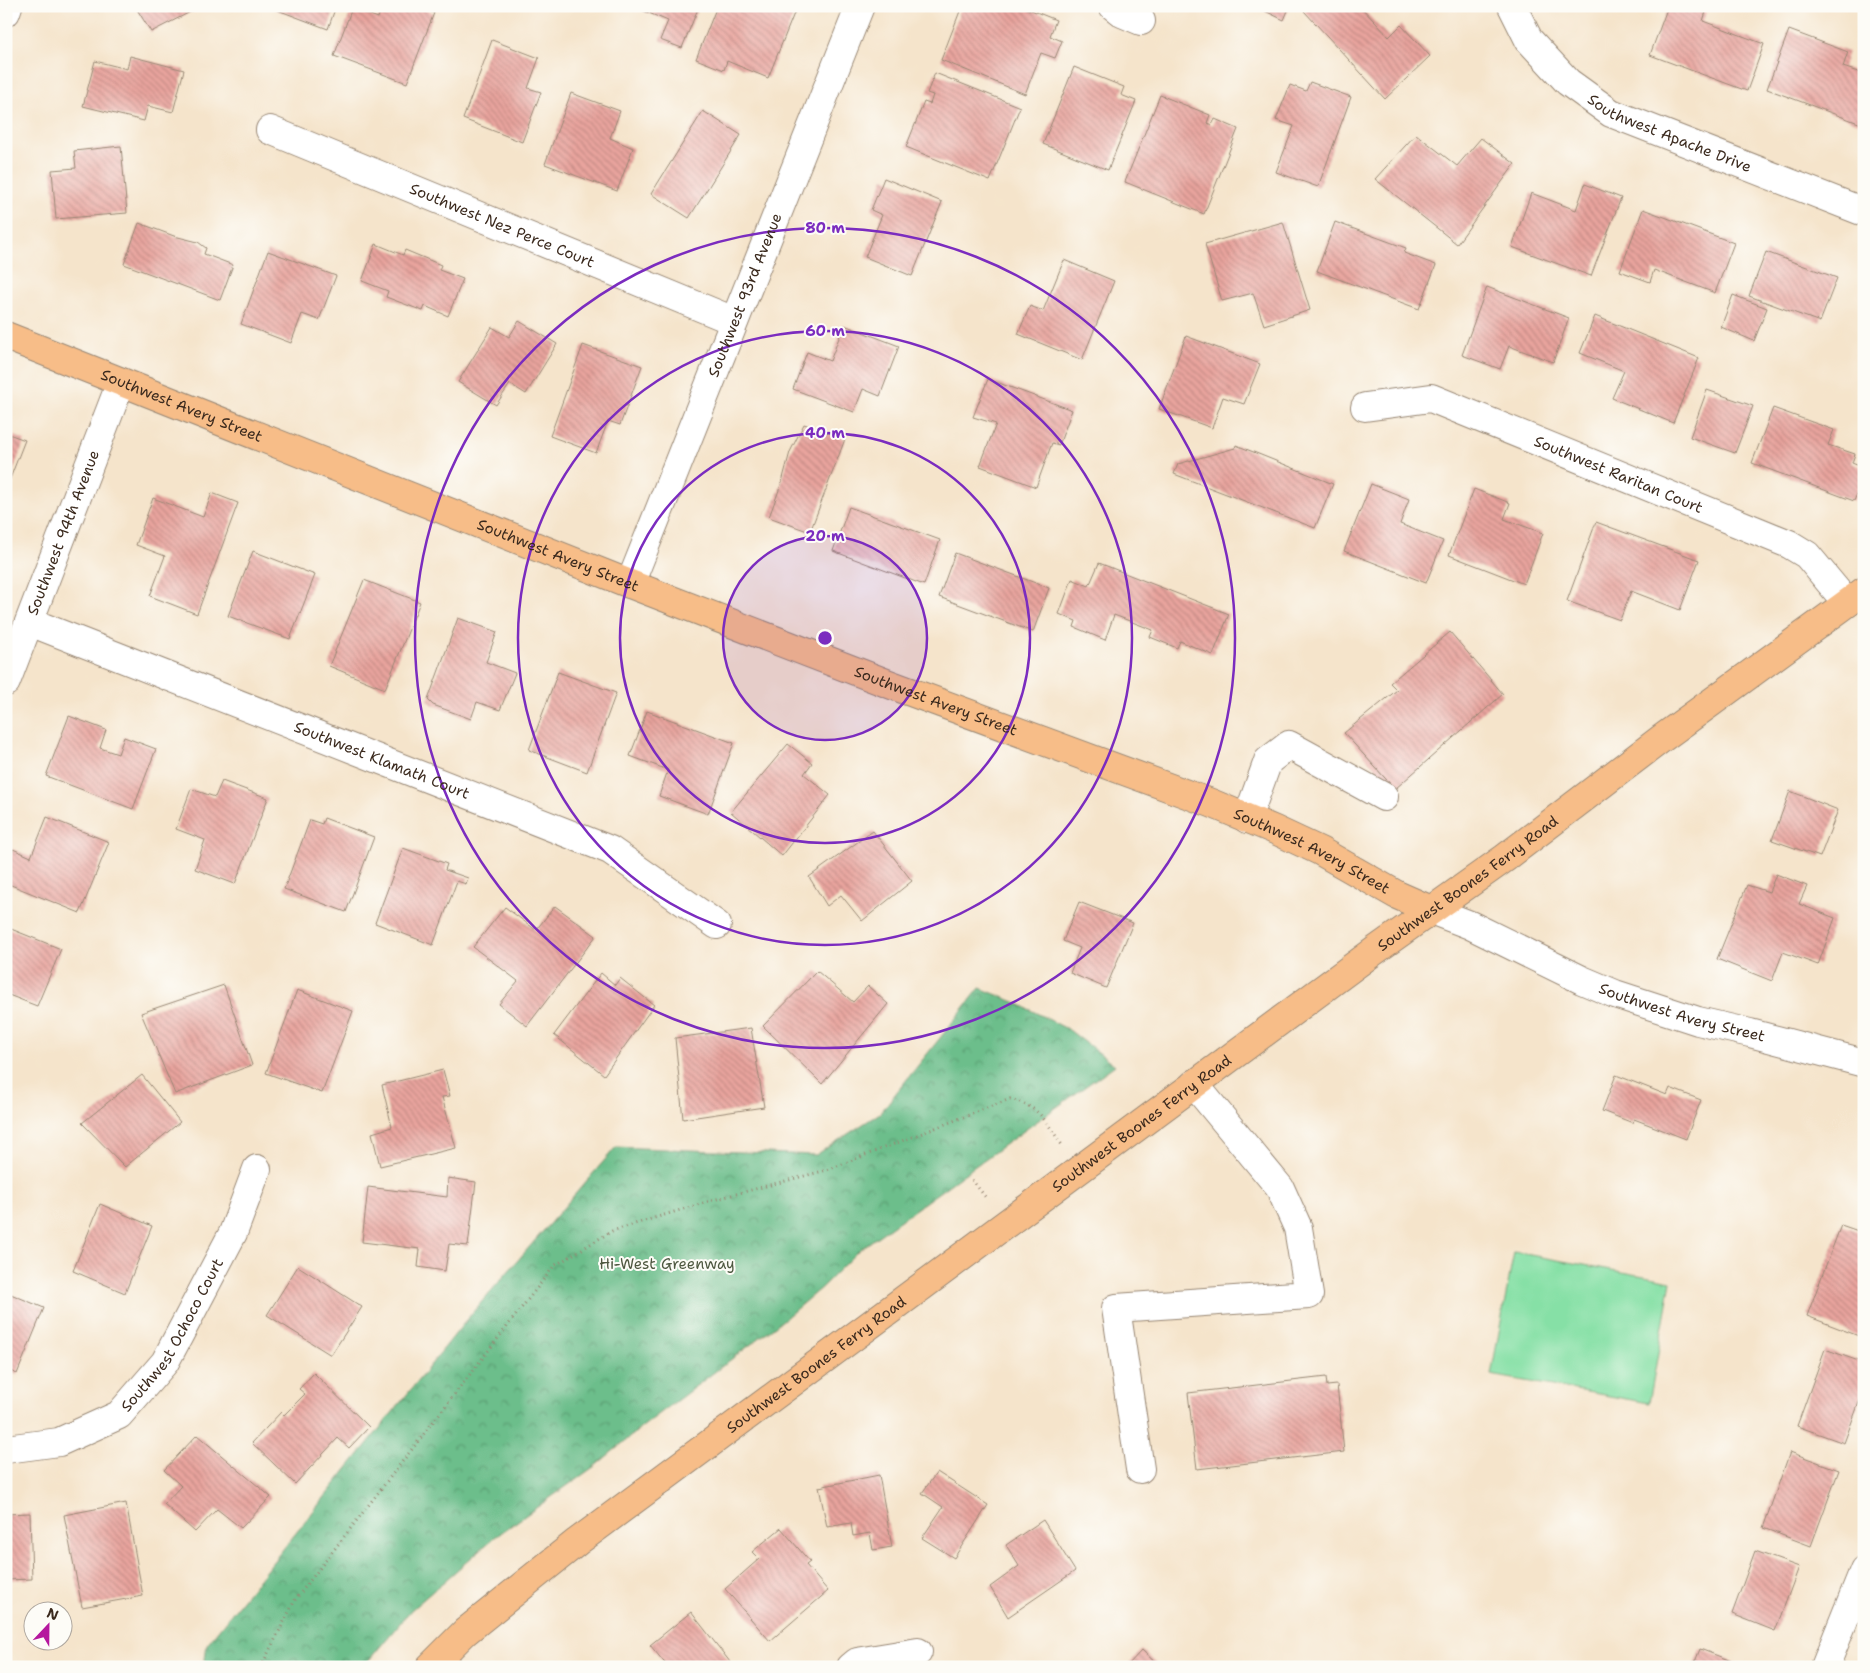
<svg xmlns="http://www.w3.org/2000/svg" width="1870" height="1673" font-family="'Shantell Sans',sans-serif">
  <defs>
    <pattern id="forest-crowns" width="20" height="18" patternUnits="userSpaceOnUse" patternTransform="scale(1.25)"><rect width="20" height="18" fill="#6cbe8b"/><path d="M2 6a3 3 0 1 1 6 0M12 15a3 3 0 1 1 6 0" fill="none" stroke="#5a9b71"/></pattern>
    <pattern id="building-back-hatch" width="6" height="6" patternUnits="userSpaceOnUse" patternTransform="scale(1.25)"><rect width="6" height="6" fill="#e9a49e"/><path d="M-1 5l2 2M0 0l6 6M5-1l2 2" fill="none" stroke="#be8680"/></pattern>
  </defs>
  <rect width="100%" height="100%" fill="#fdfcf7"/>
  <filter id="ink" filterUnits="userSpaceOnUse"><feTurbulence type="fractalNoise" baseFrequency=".02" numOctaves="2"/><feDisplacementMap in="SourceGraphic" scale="10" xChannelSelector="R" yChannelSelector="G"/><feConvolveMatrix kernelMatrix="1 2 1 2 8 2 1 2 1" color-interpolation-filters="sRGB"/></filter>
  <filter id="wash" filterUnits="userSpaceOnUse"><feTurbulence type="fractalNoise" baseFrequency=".0096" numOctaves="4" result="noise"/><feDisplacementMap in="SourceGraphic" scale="20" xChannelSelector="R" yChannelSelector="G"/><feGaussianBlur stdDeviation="1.12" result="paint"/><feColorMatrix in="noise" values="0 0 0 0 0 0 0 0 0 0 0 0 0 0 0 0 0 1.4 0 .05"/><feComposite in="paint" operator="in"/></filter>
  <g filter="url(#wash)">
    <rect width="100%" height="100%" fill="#f5e4cb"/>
    <!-- forest -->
    <path fill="url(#forest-crowns)" stroke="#547454" d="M980,988l35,14 54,28 46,35 -256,185 -37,37 -39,33 -141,107 -47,39 -100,71 -84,73 -48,57h-159l3,-23 266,-332 143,-165 200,8 64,-42z"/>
    <!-- garden -->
    <path fill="#86e0a6" stroke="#608562" d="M1514,1252l157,29 -22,122 -158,-28z"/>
    <g id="blocks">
      <!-- building -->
      <g fill="url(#building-back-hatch)">
        <path d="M135,6h67l-51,26z"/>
        <path d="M267,6h69l-8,23z"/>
        <path d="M382,6h34l18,7 -27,70 -73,-27 18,-48 26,10z"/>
        <path d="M632,6h67l-17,42 -22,-8 8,-19z"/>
        <path d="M717,6h80l-29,72 -41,-17 -3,9 -28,-11z"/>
        <path d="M962,6h59l35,14 -6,16 12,5 -7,17 -14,-5 -16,41 -84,-34z"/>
        <path d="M1267,6h23l-6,14 -19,-9z"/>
        <path d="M1309,6h51l29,31 12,-12 29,31 -45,43 -81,-88z"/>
        <path d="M1668,6h22l16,6 -3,9 61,23 -17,47 -97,-36z"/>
        <path d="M1789,30l59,22 -5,15 21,7v51l-97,-36z"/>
        <path d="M492,40l47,18 -11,30 13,4 -19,50 -59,-23z"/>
        <path d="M130,56l54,14 -11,42 -25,-6 -4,15 -61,-15 12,-45 32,8z"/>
        <path d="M1074,67l50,20 -3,8 15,6 -28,69 -65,-26z"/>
        <path d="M935,73l85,34 -30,74 -84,-34 18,-45 6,2 3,-9 -6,-2z"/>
        <path d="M1310,82l41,15 -33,90 -42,-15 18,-46 -18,-6 14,-35 16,6z"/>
        <path d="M571,93l49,18 -10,27 23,10 -16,43 -72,-27z"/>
        <path d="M1160,95l50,20 -3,8 5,2 3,-6 23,10 -34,85 -79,-32z"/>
        <path d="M703,111l38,24 -52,83 -38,-24z"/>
        <path d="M1416,134l41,32 24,-28 34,26 -58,80 -82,-65z"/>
        <path d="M121,146l6,67 -71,6 -4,-49 24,-2 -2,-17z"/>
        <path d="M884,178l58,24 -30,74 -47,-19 17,-42 -11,-5z"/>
        <path d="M1585,184l36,14 -30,78 -79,-29 19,-54 45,17z"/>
        <path d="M1643,209l91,34 -19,50 -61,-23 -4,12 -30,-11z"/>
        <path d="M1283,222l27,88 -46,15 -11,-32 -31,8 -17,-57z"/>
        <path d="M1335,222l71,26 -2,5 32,12 -17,44 -102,-38z"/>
        <path d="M139,223l35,13 24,6 8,6 -2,6 29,11 -13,35 -96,-36z"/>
        <path d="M376,244l27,11 2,-5 36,15 -2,5 24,9 -15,37 -23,-10 -2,5 -37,-14 2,-6 -26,-10z"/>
        <path d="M268,251l68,25 -17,44 -17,-6 -11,29 -50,-19z"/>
        <path d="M1766,252l71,26 -17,44 -71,-26z"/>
        <path d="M1064,260l50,21 -32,79 -64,-26 12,-28 13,5z"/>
        <path d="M1487,287l82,31 -16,44 -44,-16 -9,23 -38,-14z"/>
        <path d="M1733,295l34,13 -13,33 -33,-14z"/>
        <path d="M1595,316l104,42 -26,65 -61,-25 12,-27 -44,-18z"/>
        <path d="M519,321l38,23 -31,50 -16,-10 -14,21 -38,-23 34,-55 17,10z"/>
        <path d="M844,325l55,21 -19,50 -17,-7 -9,23 -61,-23 14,-37 23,9z"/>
        <path d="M1186,336l74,28 -16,40 -21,-7 -11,31 -53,-19z"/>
        <path d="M583,345l59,21 -22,59 -12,-4 -12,32 -46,-17z"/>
        <path d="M988,379l84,31 -13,35 -7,-2 -16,44 -56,-21 16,-42 -23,-7z"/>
        <path d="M1707,390l46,16 -18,47 -45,-16z"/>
        <path d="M1773,408l61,22 -6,15 27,9 -3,9 12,5v8l-10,25 -102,-38z"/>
        <path d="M804,424l41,15 -35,93 -41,-15 13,-35 8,-30z"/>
        <path d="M6,433l19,7 -19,49z"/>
        <path d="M1236,445l97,39 -18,44 -141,-54 4,-10 57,-16z"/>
        <path d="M1371,484l38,15 -9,25 43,17 -17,42 -82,-32z"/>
        <path d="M1474,489l36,14 -6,16 39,14 -19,51 -75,-29z"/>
        <path d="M212,493l26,10 -41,111 -47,-18 15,-40 -29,-11 17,-47 50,19z"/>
        <path d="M849,507l91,33 -16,45 -91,-34z"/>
        <path d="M1596,522l103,38 -19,50 -49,-19 -11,29 -53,-19z"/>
        <path d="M253,551l62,24 -25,64 -62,-23z"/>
        <path d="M955,553l94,35 -16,44 -94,-35z"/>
        <path d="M1099,563l130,51 -16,41 -33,-14 -3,7 -27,-11 3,-7 -39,-15 -9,25 -31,-13 2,-6 -17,-7 13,-35 17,7z"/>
        <path d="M364,580l56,22 -35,87 -56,-23z"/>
        <path d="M458,618l39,14 -11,30 29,11 -15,37 -23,-8 -6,17 -38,-14 -5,-5z"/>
        <path d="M1450,632l53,62 -108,95 -51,-56 53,-43 -7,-7z"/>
        <path d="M558,672l58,21 -29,79 -58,-22z"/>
        <path d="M647,711l87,32 -26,71 -49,-18 9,-26 -38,-14z"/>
        <path d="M69,716l37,14 -6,18 18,6 6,-17 32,12 -23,60 -87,-33z"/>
        <path d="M788,744l24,19 -8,11 26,21 -48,61 -51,-44z"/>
        <path d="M222,781l46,17 -33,86 -40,-15 10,-29 -29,-11 15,-40 24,8z"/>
        <path d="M1790,791l48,19 -18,47 -48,-17z"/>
        <path d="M47,817l62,25 -29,71 -74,-30v-16l7,-18 18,8z"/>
        <path d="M324,818l50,19 -28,75 -62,-23 26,-69 12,4z"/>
        <path d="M873,831l39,50 -50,40 -21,-26 -14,11 -18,-29z"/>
        <path d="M403,848l44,16 -2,6 23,8 -2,6 -9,-3 -24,64 -58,-22z"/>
        <path d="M1776,874l31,12 -8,18 36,14 -17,47 -35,-13 -11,29 -55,-22 30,-74 22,7z"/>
        <path d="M1079,902l54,21 -27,65 -36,-15 10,-25 -17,-7z"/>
        <path d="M555,906l41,30 -69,90 -28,-22 19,-23 -45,-34 32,-40 31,23z"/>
        <path d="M6,927l55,22 -24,57 -31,-12z"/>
        <path d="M817,971l36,31 15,-16 20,18 -66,80 -59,-58z"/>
        <path d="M601,973l14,12 5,-7 34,27 -50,70 -50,-40z"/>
        <path d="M224,985l28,80 -77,29 -34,-81z"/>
        <path d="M297,990l56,21 -31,82 -56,-20z"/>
        <path d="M751,1028l13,79 -81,12 -8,-81z"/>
        <path d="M443,1070l7,26 -8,1 14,51 -76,18 -8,-33 20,-6 -10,-42z"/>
        <path d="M142,1075l38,47 -55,45 -43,-44z"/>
        <path d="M1616,1075l51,20 3,-7 31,12 -15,39 -52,-20 -1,4 -31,-12z"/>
        <path d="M448,1178l28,4 -8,64 -19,-2 -4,27 -27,-4 2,-18 -58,-7 6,-55 79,10z"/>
        <path d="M100,1204l52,22 -27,67 -52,-22z"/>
        <path d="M1841,1225l23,8v105l-57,-22z"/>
        <path d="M298,1266l64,41 -31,48 -64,-40z"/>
        <path d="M6,1292l38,16 -27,66 -11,-5z"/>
        <path d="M1825,1349l39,14v26l-20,54 -47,-17z"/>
        <path d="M314,1373l55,54 -20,21 -11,-10 -43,46 -43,-41 29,-31 3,3 21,-21 -6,-5z"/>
        <path d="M1326,1377l1,9 10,-1 7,67 -147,17 -9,-76z"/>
        <path d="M197,1435l74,62 -30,31 -24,-19 -22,23 -31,-28 17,-18 -17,-16z"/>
        <path d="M1790,1452l49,18 -28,76 -48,-18z"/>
        <path d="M937,1472l51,33 -34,53 -32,-20 21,-31 -21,-14z"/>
        <path d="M879,1475l13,72 -19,3 -3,-17 -17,3 -2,-13 -24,4 -8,-40z"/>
        <path d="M126,1503l17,93 -61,11 -18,-92z"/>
        <path d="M30,1513l2,66 -26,1v-66z"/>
        <path d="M1043,1520l32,51 -67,46 -18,-30 29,-21 -13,-21z"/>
        <path d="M781,1528l29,34 -4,3 22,26 -58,50 -45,-52 34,-30 -7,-7z"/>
        <path d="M1755,1551l44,16 -24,64 -43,-17z"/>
        <path d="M691,1612l43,55h-66l-18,-22z"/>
        <path d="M1700,1649l47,18h-54z"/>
        <path d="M1142,1650l18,17h-34z"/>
      </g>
    </g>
  </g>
  <g filter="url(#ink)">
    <use href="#blocks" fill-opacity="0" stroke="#988774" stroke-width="1"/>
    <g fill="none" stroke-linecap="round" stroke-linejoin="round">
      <!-- minor casing -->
      <g stroke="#988774" stroke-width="30">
        <g id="minor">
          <path d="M1113,6l9,7 19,8"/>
          <path id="s1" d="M1512,6l17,34 39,42 43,31 253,99"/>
          <path d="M6,12l2,-6"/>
          <path id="s2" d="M270,130l464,191"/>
          <path id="s3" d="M1365,407l66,-9 358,146 18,11 40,48"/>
          <path id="s4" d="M630,584l230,-578"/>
          <path id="s5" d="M30,622l580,228 107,75"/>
          <path id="s6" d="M6,682l115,-300"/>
          <path d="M1247,819l21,-58 21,-16 95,52"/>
          <path id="s7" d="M1431,910l39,15 112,55 33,14 83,27 52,12 114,30"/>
          <path id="s8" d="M6,1449l53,-7 60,-27 46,-53 68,-129 24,-64"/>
          <path d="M1140,1469l-24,-161 193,-13 -11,-67 -18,-40 -86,-104"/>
          <path d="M851,1667l6,-5 61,-10"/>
          <path d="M1825,1667l39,-97"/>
        </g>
      </g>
      <!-- major casing -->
      <g stroke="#988774" stroke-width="30">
        <g id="major">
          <path id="s9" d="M6,336l624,248 259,100 322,119 64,27 45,21 77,44 34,15"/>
          <path id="s10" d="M430,1667l35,-35 112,-90 796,-590 132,-94 156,-119 203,-148"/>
        </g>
      </g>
      <!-- path -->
      <g stroke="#988774" stroke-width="3" stroke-dasharray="1 4" stroke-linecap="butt">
        <path d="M972,1180l15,19"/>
        <path d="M261,1667l34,-67 259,-334 58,-35 101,-31 114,-30 183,-71c31,8 35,22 52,46"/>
      </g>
      <!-- minor -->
      <use href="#minor" stroke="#fff" stroke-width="28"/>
      <!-- major -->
      <use href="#major" stroke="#f7bd88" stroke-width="28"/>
    </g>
  </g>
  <!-- distance rings -->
  <circle cx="825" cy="638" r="102" fill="#7b2cbf" fill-opacity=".12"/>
  <g fill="none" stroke="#7b2cbf" stroke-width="2.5">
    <circle cx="825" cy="638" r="102"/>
    <circle cx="825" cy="638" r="205"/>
    <circle cx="825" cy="638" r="307"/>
    <circle cx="825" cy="638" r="410"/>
  </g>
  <g text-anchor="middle" stroke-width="4" stroke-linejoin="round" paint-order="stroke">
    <!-- street labels -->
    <g font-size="15" fill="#3b2a1e" stroke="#fdfcf7">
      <text dy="5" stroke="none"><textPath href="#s1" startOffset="210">Southwest Apache Drive</textPath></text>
      <text dy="5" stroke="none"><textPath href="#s2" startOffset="251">Southwest Nez Perce Court</textPath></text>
      <text dy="5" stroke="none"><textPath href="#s4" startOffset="311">Southwest 93rd Avenue</textPath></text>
      <text dy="5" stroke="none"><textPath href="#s9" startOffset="189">Southwest Avery Street</textPath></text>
      <text dy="5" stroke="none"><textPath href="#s3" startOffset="269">Southwest Raritan Court</textPath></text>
      <text dy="5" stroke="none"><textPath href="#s6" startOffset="160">Southwest 94th Avenue</textPath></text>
      <text dy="5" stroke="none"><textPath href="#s9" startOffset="594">Southwest Avery Street</textPath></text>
      <text dy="5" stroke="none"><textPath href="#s9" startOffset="999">Southwest Avery Street</textPath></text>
      <text dy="5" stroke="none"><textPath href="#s5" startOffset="378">Southwest Klamath Court</textPath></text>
      <text dy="5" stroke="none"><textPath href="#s9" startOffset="1404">Southwest Avery Street</textPath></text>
      <text dy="5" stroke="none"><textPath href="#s10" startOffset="1301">Southwest Boones Ferry Road</textPath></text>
      <text dy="5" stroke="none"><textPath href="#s7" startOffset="272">Southwest Avery Street</textPath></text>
      <text dy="5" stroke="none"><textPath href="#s10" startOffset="896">Southwest Boones Ferry Road</textPath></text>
      <text dy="5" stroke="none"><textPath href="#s8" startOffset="216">Southwest Ochoco Court</textPath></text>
      <text dy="5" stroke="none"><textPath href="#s10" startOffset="491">Southwest Boones Ferry Road</textPath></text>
    </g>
    <!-- park labels -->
    <g font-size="15" fill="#4e5840" stroke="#fdfcf7">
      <text x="667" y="1269">Hi-West Greenway</text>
    </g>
  </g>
  <circle cx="825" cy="638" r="8" fill="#7b2cbf" stroke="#fdfcf7" stroke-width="2.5"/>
  <g font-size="15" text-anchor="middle" font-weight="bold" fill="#7b2cbf" stroke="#fdfcf7" stroke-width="4" stroke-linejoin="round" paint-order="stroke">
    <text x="825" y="233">80 m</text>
    <text x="825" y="336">60 m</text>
    <text x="825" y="438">40 m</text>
    <text x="825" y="541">20 m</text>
  </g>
  <!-- margin -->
  <rect width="1870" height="1673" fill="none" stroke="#fdfcf7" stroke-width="25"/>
  <!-- north arrow -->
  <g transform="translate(48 1626) rotate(22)"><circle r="24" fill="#fdfcf7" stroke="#afa8a0"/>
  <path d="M0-4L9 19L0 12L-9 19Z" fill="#b5179e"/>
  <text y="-8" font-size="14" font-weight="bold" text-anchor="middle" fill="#3b2a1e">N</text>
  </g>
</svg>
